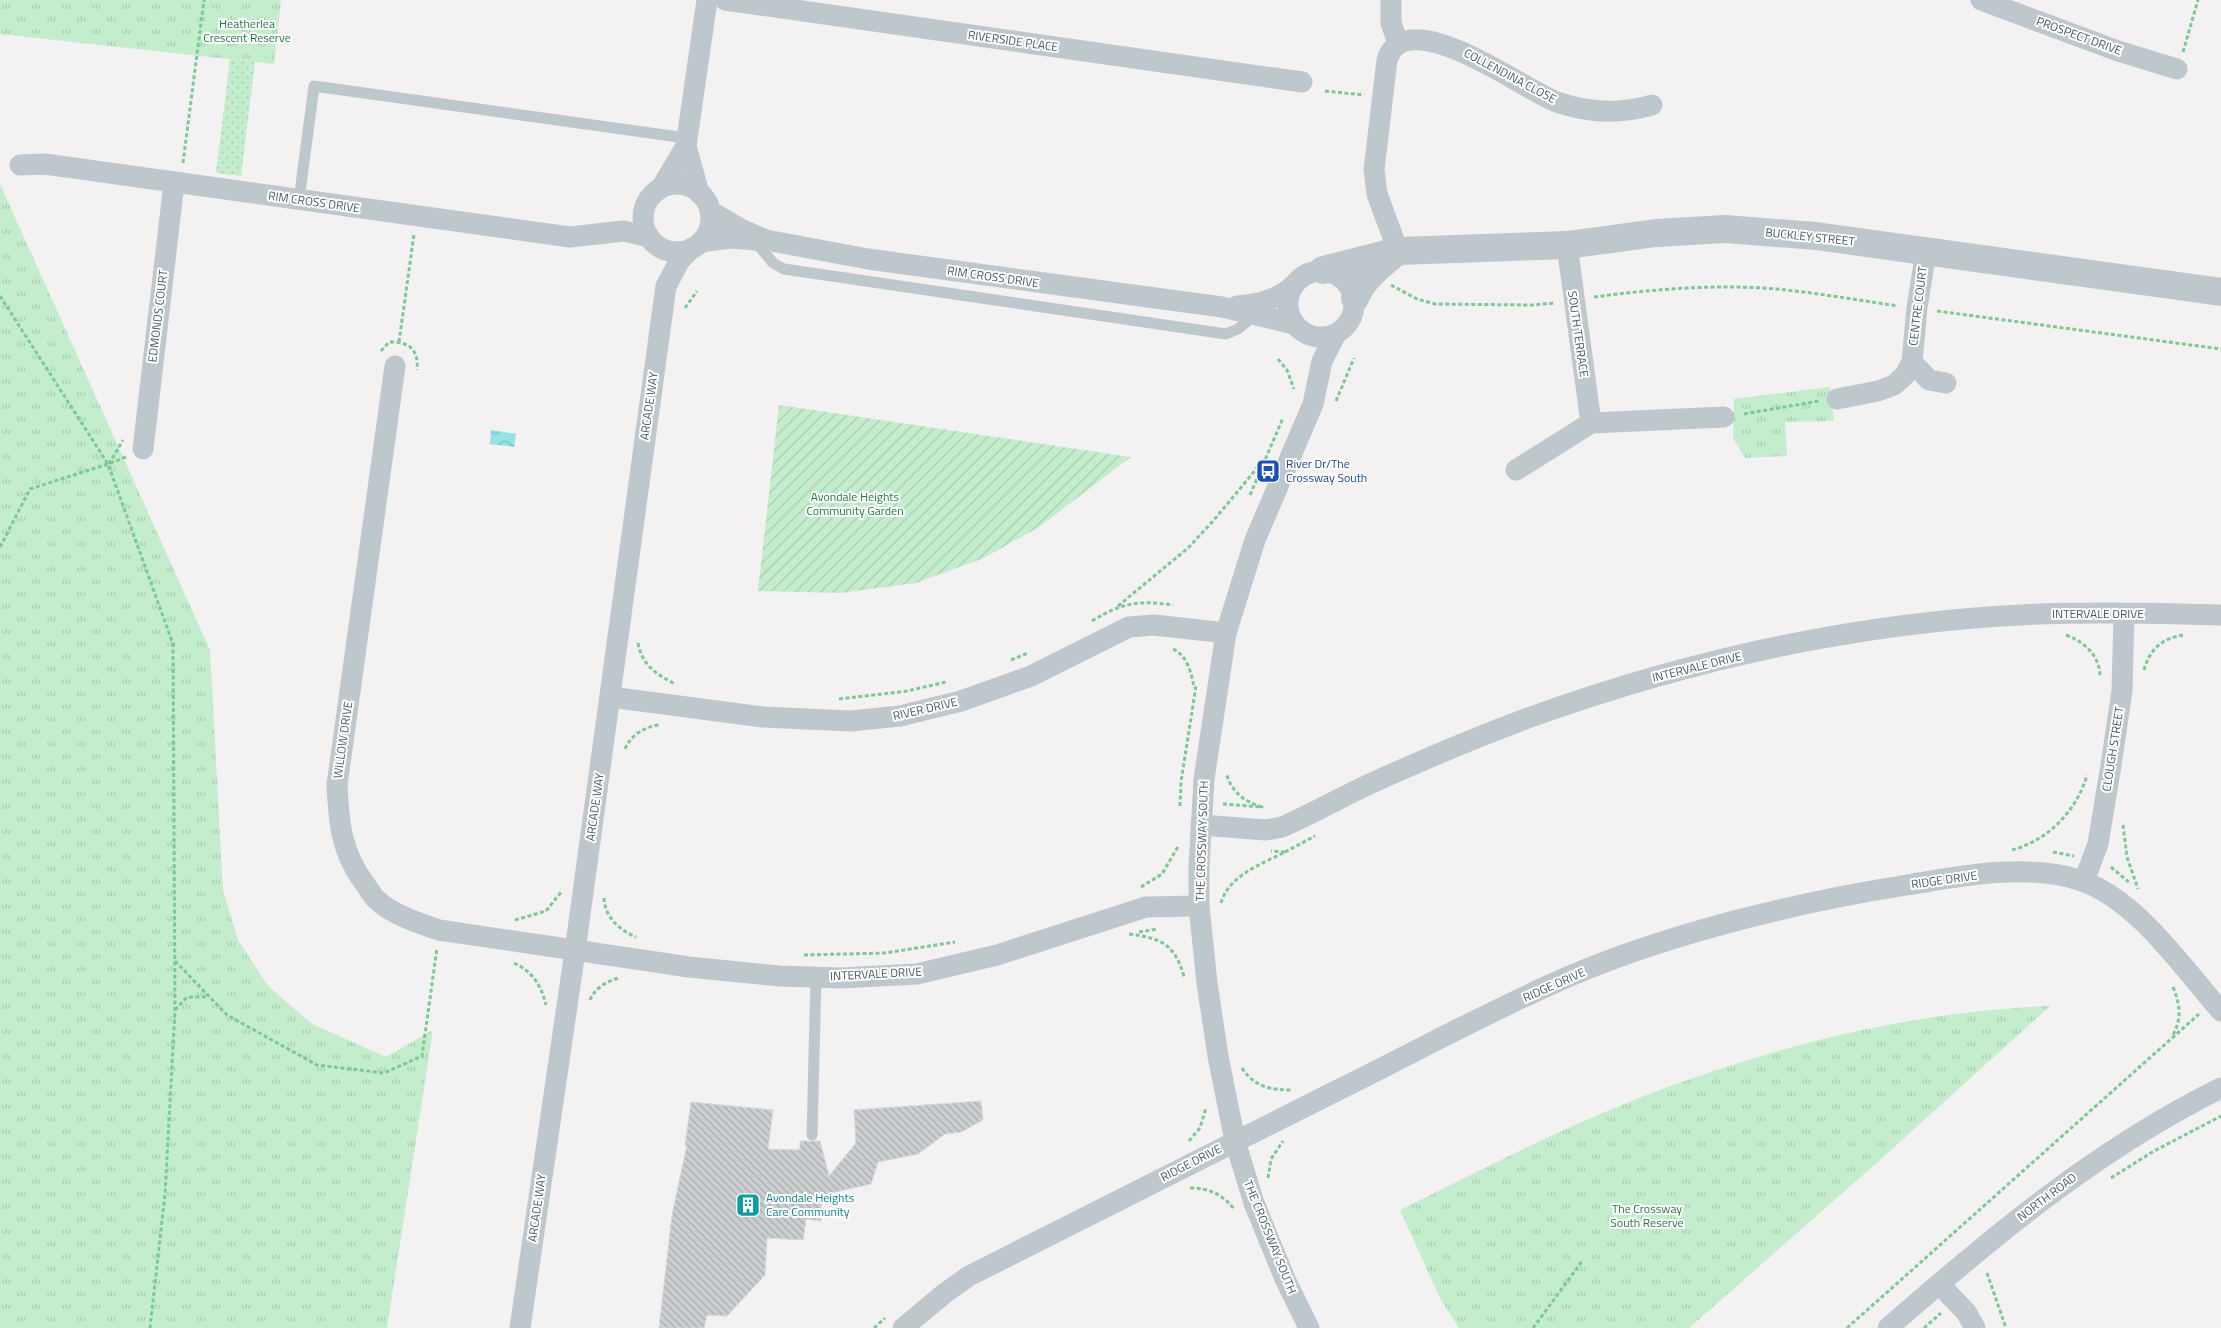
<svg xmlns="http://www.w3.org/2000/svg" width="2221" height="1328" font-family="'Titillium Web',sans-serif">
  <defs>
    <pattern id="grass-dots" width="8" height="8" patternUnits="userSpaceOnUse" patternTransform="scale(1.25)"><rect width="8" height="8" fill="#c3edcc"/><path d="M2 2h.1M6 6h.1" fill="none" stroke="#a9cdb2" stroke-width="1.8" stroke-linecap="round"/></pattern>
    <pattern id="park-tufts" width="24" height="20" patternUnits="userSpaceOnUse" patternTransform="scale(1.25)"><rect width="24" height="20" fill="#c3edcc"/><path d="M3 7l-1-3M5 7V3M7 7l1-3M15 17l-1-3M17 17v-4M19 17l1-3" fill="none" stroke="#a9cdb2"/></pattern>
    <pattern id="garden-furrows" width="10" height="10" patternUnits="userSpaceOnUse" patternTransform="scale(1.25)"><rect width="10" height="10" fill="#c3edcc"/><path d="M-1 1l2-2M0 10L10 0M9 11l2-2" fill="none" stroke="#a9cdb2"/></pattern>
    <pattern id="water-waves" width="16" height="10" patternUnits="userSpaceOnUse" patternTransform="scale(1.25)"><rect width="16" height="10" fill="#93e4e7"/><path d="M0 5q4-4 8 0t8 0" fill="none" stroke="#7abcbe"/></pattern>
    <pattern id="building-back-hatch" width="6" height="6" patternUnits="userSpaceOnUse" patternTransform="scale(1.25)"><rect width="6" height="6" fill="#cbcfd2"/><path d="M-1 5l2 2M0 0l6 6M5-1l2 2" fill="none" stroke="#a7abae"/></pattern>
  </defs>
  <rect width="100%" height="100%" fill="#f3f1f1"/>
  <!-- grass -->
  <path fill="url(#grass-dots)" d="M230,59l25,3 -14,114 -25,-3z"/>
  <!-- park -->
  <g fill="url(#park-tufts)">
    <path d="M0,0h281l-7,64 -274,-30z"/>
    <path d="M0,184l210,466 13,240 15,50 30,46 44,38 74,33 47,-27 -46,298h-387z"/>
    <path d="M1830,387l4,34 -49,1 2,34 -42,2 -12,-20 1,-39z"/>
    <path d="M2050,1006l-169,153 -192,169h-230l-18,-28 -41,-90c51,-25 101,-51 153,-75 152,-71 329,-123 497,-129z"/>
  </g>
  <!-- garden -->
  <path fill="url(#garden-furrows)" d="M779,405l352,52 -92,70 -55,31 -68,25 -76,10 -82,-2z"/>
  <!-- water -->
  <path fill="url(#water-waves)" d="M491,430l25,4 -2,13 -24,-3z"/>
  <!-- building -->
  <path fill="url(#building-back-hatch)" stroke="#d5d8dc" d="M981,1101l2,19 -22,12 -16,2 -27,20 -40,8 -7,22 -49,11 -1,26 -15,-2 -3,21 -36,-2 -2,37 -38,41 -20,-1 -3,13h-45l13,-113 15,-70h-2l6,-43 82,8 -5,39 32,1v-9h20l9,35 27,-33 -2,-33z"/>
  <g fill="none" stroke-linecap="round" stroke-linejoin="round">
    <!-- path -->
    <g stroke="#7dc996" stroke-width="3" stroke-dasharray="4 2.5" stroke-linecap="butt">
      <path d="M2183,52l15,-52"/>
      <path d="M1325,91l39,4"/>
      <path d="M183,163l21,-163"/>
      <path d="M1391,285l26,14 18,5 98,1 22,-2"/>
      <path d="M0,296l108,168 65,180 2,367 -10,183 -15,134"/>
      <path d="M1594,297c61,-8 121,-13 183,-8 40,4 81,11 121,17"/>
      <path d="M685,308l12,-17"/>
      <path d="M1937,311l284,38"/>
      <path d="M399,342l15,-108"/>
      <path d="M381,351l8,-9c20,-1 30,8 28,28"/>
      <path d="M1278,359l9,11 7,19"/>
      <path d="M1336,401l18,-43"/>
      <path d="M1744,414l75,-13"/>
      <path d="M109,464l14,-24"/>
      <path d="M1250,495l33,-77"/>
      <path d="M0,547l30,-58 78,-25 18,-7"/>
      <path d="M1118,606l70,-58 26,-28 48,-58"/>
      <path d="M1092,621c29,-18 47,-21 81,-16"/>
      <path d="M2066,635c19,7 34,21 34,42"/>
      <path d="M638,643c4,22 18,31 37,41"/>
      <path d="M1173,649c14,6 19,25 21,39"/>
      <path d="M1011,660l17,-7"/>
      <path d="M2144,670c6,-21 17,-31 39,-35"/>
      <path d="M839,699l68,-8 39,-9"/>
      <path d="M625,749c6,-14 19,-22 34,-24"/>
      <path d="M1223,804l39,3c-19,-6 -30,-15 -36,-34"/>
      <path d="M1180,806l1,-24 15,-96"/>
      <path d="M2123,825l4,32 11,32"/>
      <path d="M2012,850c37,-10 65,-40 75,-75"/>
      <path d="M1285,852l30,-16"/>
      <path d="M2053,852l21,4"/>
      <path d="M2111,867l20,17"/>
      <path d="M1141,887l21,-13 17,-29"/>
      <path d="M604,898c1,19 15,32 32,39"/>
      <path d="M1221,903c8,-28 41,-39 64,-51l-14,-1"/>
      <path d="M515,920l31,-9 16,-20"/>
      <path d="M1139,932l19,-3"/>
      <path d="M1129,934c32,4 46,10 55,43"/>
      <path d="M804,955l81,-2 70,-11"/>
      <path d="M175,961l52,54 90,50 67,8 38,-17 15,-108"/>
      <path d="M514,963c19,9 27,22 32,42"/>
      <path d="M2173,987c7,17 9,31 0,48"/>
      <path d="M590,1000c5,-12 17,-19 29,-22"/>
      <path d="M175,1010l12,-13h21"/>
      <path d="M1242,1068c12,19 29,22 51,22"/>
      <path d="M1189,1141l11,-13 6,-20"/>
      <path d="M1268,1178l3,-19 12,-18"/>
      <path d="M2111,1178l43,-27 67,-35"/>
      <path d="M1190,1188c19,0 32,6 44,21"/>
      <path d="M1987,1273l19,55"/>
      <path d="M874,1328l11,-10"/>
      <path d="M1533,1328l50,-68"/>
      <path d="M1847,1328l352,-314"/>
      <path d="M1924,1328l17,-15"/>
    </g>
    <!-- service -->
    <g stroke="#bec8cc" stroke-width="11">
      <path d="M299,200l15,-114 372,52"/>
      <path d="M754,240l19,23 11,6 442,65 12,-5 17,-14"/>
      <path d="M812,1135l4,-158"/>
    </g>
    <!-- minor -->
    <g stroke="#bec8cc" stroke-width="21">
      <path d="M725,0l577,82"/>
      <path d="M1391,0v23l7,20"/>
      <path d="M1981,0l137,51 59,18"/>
      <path d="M20,165l25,-1 525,73 54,-6 25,6"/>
      <circle cx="677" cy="218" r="34"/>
      <path d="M661,188l25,-42"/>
      <path d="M699,193l-13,-47 21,-146"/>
      <path d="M710,211l31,18 25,11 102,19 354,48 72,17"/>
      <path d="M701,242l28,-4 27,2"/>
      <path d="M1567,245l24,178"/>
      <path d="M1398,251l-21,-57 -3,-24 13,-110c19,-60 138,31 170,42 31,11 64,12 95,3"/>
      <circle cx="1321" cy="304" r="33"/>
      <path d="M1237,306c21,-2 41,-6 57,-21"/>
      <path d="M1912,362l17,18 17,3"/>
      <path d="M395,366l-58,419c2,39 4,67 28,99 4,5 7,12 12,16 14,14 44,24 62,30l250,37 90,9 61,2 77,-4 80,-19 149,-48 53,-1"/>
      <path d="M1837,399l41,-8 16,-6 11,-10 7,-13 5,-54 9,-57"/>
      <path d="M143,449l31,-266"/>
      <path d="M1516,470l75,-47 133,-6"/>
      <path d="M610,697l153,20 88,4 49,-5 61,-15 70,-25 98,-49 25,-2 72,8"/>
      <path d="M1201,825l65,5 16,-3c32,-14 61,-31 92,-45 51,-23 102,-45 154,-64 163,-59 338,-97 512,-104 60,-2 121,-1 181,1"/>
      <path d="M2084,881l14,-37 13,-79 11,-74 2,-77"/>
      <path d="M1939,1284l27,28 9,16"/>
      <path d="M520,1328l55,-377 91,-665 14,-26 12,-12"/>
      <path d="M903,1328l42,-35 24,-17c123,-63 246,-124 369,-186 77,-38 153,-80 232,-114 101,-43 228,-74 337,-91 54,-9 119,-22 172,-5 57,18 104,88 142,131"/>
      <path d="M1309,1328l-24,-49 -31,-76 -19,-62 -17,-85 -11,-73 -8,-77v-40l5,-87 22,-146 29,-93 58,-136 9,-43 14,-27"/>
      <path d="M1888,1328c103,-90 209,-179 333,-240"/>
    </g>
    <!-- tertiary -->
    <g stroke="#bec8cc" stroke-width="28">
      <path d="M1323,270l75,-19 169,-6 89,-12 69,-4 91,7 405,56"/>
      <path d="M1355,298c8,-19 22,-30 38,-43"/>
    </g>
  </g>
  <!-- icons -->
  <defs>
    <g id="bus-square" transform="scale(1.25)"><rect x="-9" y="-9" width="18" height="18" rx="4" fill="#1a4fb4" stroke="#fff"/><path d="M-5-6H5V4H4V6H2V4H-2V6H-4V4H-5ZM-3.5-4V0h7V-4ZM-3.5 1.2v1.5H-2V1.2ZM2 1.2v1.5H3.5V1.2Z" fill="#fff"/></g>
    <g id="building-square" transform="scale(1.25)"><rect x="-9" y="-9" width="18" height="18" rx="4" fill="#0f9aa8" stroke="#fff"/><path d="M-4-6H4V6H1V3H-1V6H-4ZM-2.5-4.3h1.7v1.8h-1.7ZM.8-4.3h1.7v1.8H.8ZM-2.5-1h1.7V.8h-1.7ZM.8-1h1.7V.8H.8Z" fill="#fff"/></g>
  </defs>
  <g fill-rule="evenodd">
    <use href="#bus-square" x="1268" y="471"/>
    <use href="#building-square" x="748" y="1205"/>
  </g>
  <g text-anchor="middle" stroke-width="4" stroke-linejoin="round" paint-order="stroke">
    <!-- park labels -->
    <g font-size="12" fill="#1e7b3c" stroke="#fff">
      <text x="247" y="28">Heatherlea<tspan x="247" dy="14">Crescent Reserve</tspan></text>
      <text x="855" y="501">Avondale Heights<tspan x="855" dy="14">Community Garden</tspan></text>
      <text x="1647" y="1213">The Crossway<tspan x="1647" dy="14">South Reserve</tspan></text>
    </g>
    <!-- street labels -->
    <g font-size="12" fill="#4a585d" stroke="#fff">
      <text transform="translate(2079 36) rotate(20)" y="4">PROSPECT DRIVE</text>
      <text transform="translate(1013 41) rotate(8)" y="4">RIVERSIDE PLACE</text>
      <text transform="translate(1510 76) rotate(28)" y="4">COLLENDINA CLOSE</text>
      <text transform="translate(314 202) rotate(8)" y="4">RIM CROSS DRIVE</text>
      <text transform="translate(1810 237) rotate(6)" y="4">BUCKLEY STREET</text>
      <text transform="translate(993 277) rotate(8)" y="4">RIM CROSS DRIVE</text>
      <text transform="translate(1918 306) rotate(-83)" y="4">CENTRE COURT</text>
      <text transform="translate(158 316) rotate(-83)" y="4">EDMONDS COURT</text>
      <text transform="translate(1578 334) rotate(82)" y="4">SOUTH TERRACE</text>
      <text transform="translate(649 406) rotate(-82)" y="4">ARCADE WAY</text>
      <text x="2098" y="618">INTERVALE DRIVE</text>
      <text transform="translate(1697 667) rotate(-14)" y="4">INTERVALE DRIVE</text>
      <text transform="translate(925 709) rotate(-13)" y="4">RIVER DRIVE</text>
      <text transform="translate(343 740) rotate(-82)" y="4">WILLOW DRIVE</text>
      <text transform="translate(2113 749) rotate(-81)" y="4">CLOUGH STREET</text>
      <text transform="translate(595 807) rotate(-82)" y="4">ARCADE WAY</text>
      <text transform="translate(1202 841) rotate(-88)" y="4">THE CROSSWAY SOUTH</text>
      <text transform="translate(1944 880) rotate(-8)" y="4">RIDGE DRIVE</text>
      <text transform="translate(876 974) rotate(-3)" y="4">INTERVALE DRIVE</text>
      <text transform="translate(1554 985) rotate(-24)" y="4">RIDGE DRIVE</text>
      <text transform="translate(1191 1163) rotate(-27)" y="4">RIDGE DRIVE</text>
      <text transform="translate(2047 1197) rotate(-37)" y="4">NORTH ROAD</text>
      <text transform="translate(537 1208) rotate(-82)" y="4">ARCADE WAY</text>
      <text transform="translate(1270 1237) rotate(68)" y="4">THE CROSSWAY SOUTH</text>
    </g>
    <!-- transit labels -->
    <g font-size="12" fill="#164399" stroke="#fff" text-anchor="start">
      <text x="1286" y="468">River Dr/The<tspan x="1286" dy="14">Crossway South</tspan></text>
    </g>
    <!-- culture labels -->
    <g font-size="12" fill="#0d838f" stroke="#fff" text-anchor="start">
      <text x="766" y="1202">Avondale Heights<tspan x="766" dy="14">Care Community</tspan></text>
    </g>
  </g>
</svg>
